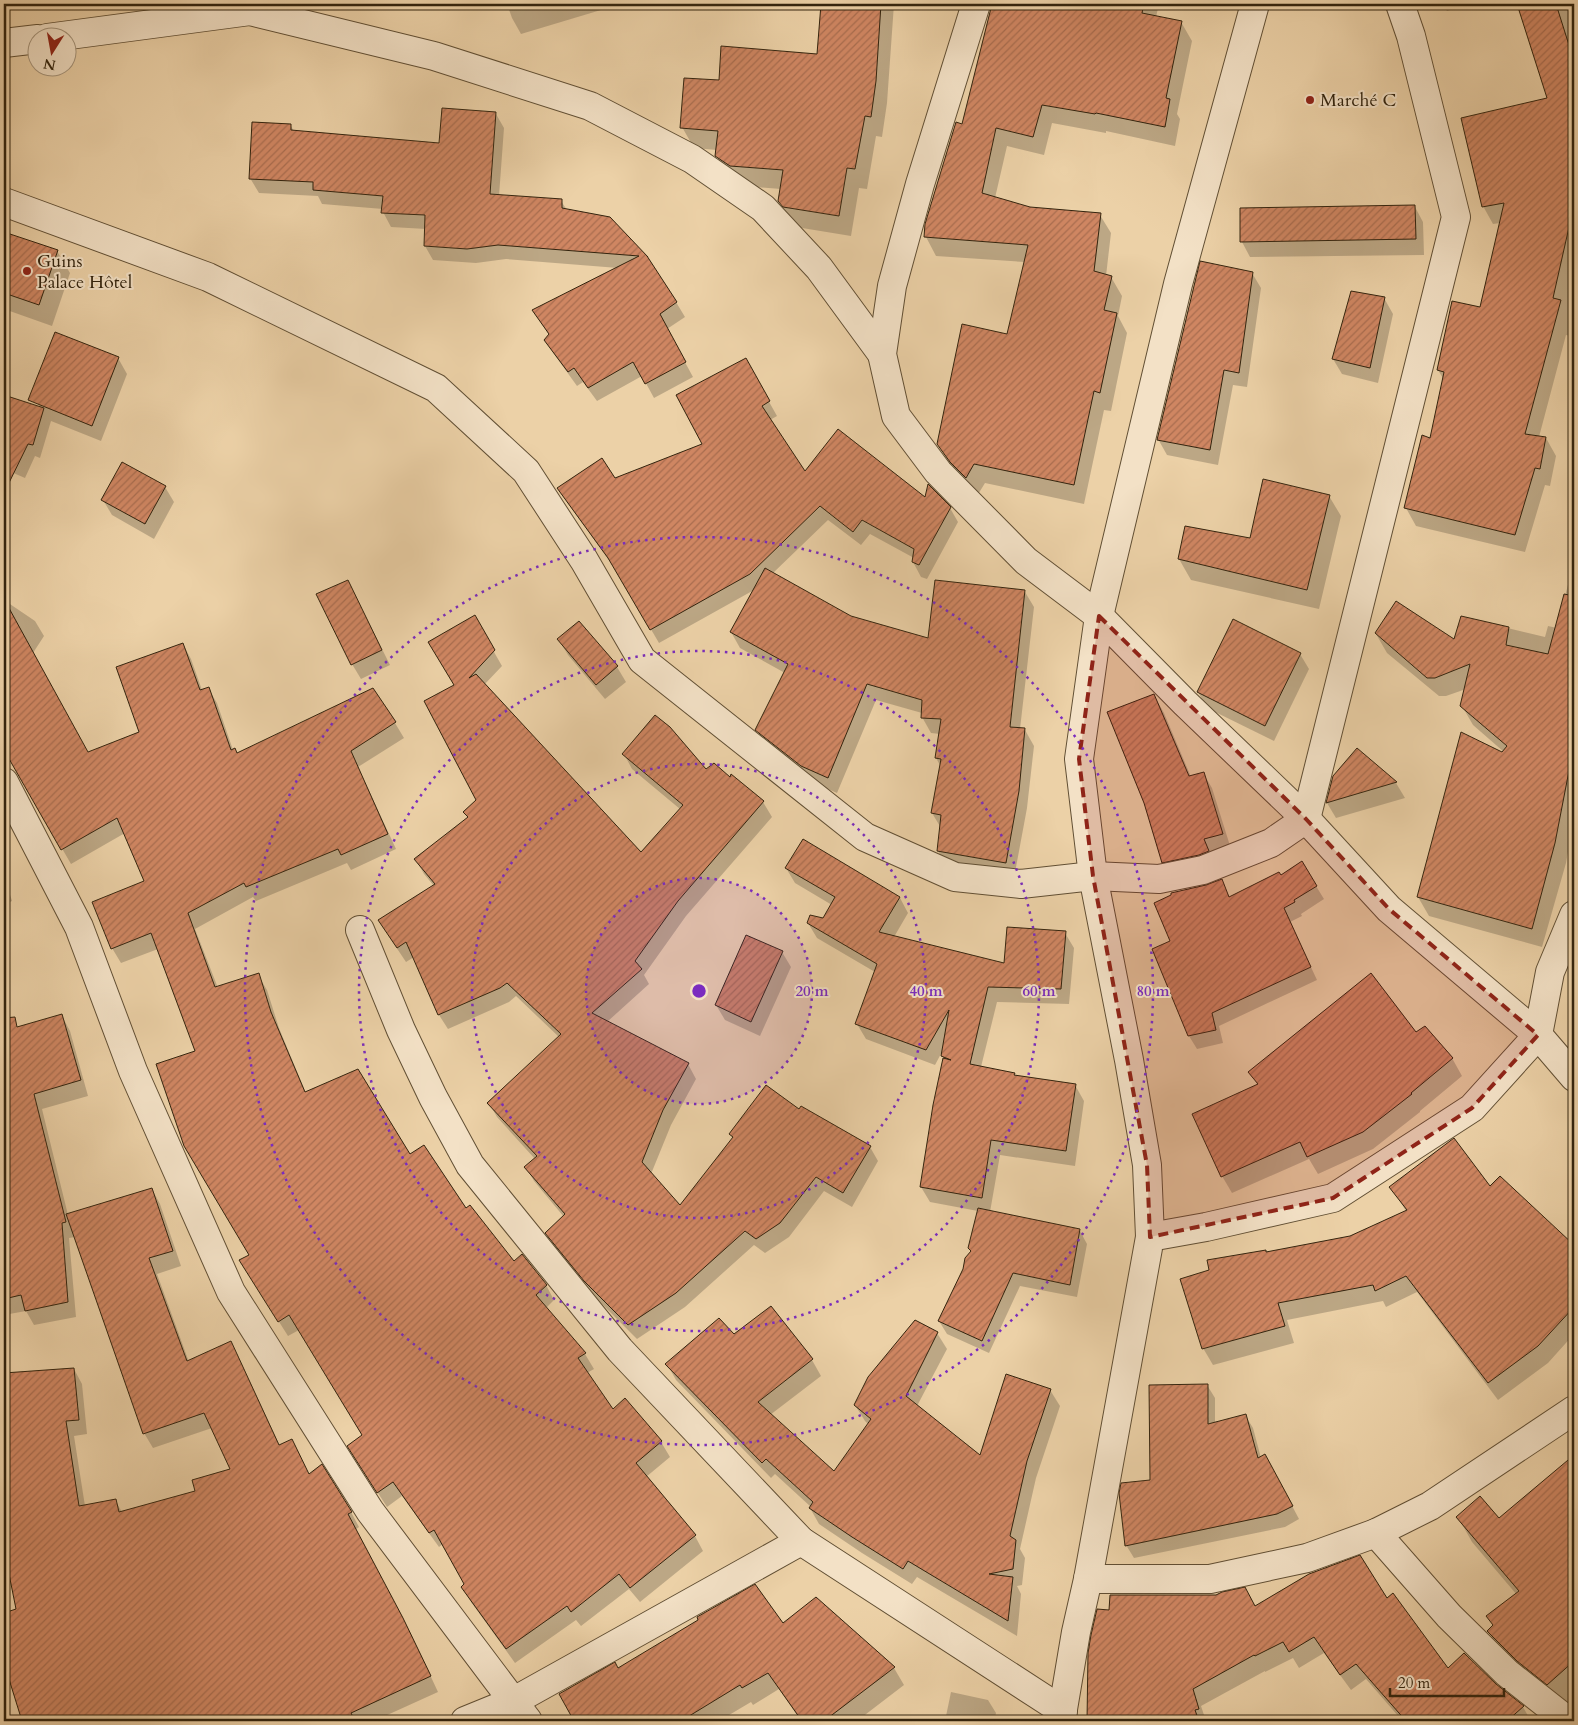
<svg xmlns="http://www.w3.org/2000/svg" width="1578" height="1725" font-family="Cardo,serif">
  <defs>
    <pattern id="building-hatch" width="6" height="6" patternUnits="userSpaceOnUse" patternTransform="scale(1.25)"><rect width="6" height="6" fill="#cf8662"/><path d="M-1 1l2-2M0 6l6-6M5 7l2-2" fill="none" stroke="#a96d4f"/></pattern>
  </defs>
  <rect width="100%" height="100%" fill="#ecd1a7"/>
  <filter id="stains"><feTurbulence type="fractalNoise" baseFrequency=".004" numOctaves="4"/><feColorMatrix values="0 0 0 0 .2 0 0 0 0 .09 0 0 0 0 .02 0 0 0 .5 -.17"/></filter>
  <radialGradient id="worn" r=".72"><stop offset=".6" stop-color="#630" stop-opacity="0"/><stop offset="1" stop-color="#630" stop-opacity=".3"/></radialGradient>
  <!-- shadow -->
  <g fill="#0003">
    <path d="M507,4h92l2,6 -80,24 -9,-16z"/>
    <path d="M648,4h161l-158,4z"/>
    <path d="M822,4h72l-7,99 -5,34 -6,-1 -9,53 -8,-1 -8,48 -55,-9 -5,-5 -12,-21 2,-12 -38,-3 -14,-9 -12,-21v-6l-23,-2 -12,-21 38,-45 98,-27z"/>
    <path d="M993,4l9,1 1,-1h156l-3,13 25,5 11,19 -15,73 3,5 -5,27 -69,-15v2l-54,-10 -8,32 -37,-9 -12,52 35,10 70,7 11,18 -5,43 5,1 11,19 -4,20 9,17 -16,78 -7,-1 -20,94 -99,-21 -8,13 -15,-15 -13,-18 -11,-19 70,-109 17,-73 -89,-6 -10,-19 37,-112z"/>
    <path d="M1443,4h27l-23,7z"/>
    <path d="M1518,4h56v333l-8,-2 -27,102 7,1 10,18 -6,30 -5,-1 -20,67 -109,-26 -10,-18 25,-69 13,-59 -6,-10 43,-62 19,-85 -7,1 -10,-18 66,-107z"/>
    <path d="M496,114l8,14 -5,68 62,5 6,9 42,8 67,84 9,15 -18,12 26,48 -39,21 -12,-22 -45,25 -14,-19 -6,4 -23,-32 -9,-14 4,-5 -16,-25 85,-42 -112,-9 -30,4 -43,-3 -8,-14 1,-17 -35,-2 -8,-15v-3l-61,-5 -4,-8 -59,-3 -9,-15 40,-53 4,6 146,13z"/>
    <path d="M1415,207l8,15 1,33 -174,2 -8,-15 -1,-32z"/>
    <path d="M4,233l53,18 13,22 -18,53 -48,-17z"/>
    <path d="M1252,273l9,15 -14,99 -14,-2 -15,80 -51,-10 -9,-16z"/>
    <path d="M1384,298l9,16 -15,69 -36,-9 -9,-15z"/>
    <path d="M118,358l9,16 -26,67 -50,-20 -11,37 -5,-2 -10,22 -21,-9v-73l37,12 -3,-4z"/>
    <path d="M745,359l32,57 -7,4 35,53 121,26 24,9 8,14 -31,57 -6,-2 -8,-15 1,-4 -44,-24 -9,11 -33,-25 -55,53 78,44 78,22 96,-47 9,15 -14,122 5,1 9,16 -7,62 -13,70 -67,-11 -9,-16 3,-23 -9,-15 9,-46 -5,-9 4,-24 -9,-1 -9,-16v-4l-46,-13 -39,93 -25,-11 -46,-36 -9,-16 28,-57 -45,-25 -9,-16 23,-42 -95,53 -41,-70 -51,-71 -8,-14 55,-9 90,-34z"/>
    <path d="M165,487l9,15 -20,37 -42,-24 -9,-15z"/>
    <path d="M1329,496l12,20 -22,93 -128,-29 -12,-21 72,-19z"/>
    <path d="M1574,561v257l-8,45 -24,84 -113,-31 -11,-19 86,-145 -31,-27 -11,-19 4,-17 -20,7h-7l-52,-43 -11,-19 79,7 7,-24 83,20 3,-11 9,2z"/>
    <path d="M348,581l42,84 -29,14 -9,-15z"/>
    <path d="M4,600l31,21 9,15 -11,17 55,101 52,-22 43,-88 8,15 11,31 6,-2 9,15 16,47 4,4 136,-65 22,34 9,15 -46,29 38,82 -45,21 -4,-7 -91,38 -3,-4 -58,32 23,59 40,-13 9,15 12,38 27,65 104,63 56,54 48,53 32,22 8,15 -8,8 39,46 9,15 -7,4 26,37 12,-10 36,42 9,15 -24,20 49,59 8,15 -63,51 -11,-13 -48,37 -5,-6 -61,43 -44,-61 -9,-15 4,-2 -23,-41 -4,3 -37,-51 -15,11 -29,-45 6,-26 -65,-106 -11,6 -38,-60v-21l-53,-203 -39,-103 -37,14 -9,-15 34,-66 -21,-49 -54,31 -67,-116z"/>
    <path d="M474,617l28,49 -18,19 158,169 38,-45 -48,-40 -8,-15 82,16 24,9 2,-3 31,26 9,15 -86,99 -42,59 5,9 -42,38 81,42 8,15 -25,46 -20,49 29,33 53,-68 -3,-5 69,-23 71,36 8,14 -26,46 -28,-16 -35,46 -24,16 -11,-8 -69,62 -48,32 -43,-43 -39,-49 -9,-14 18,-16 -30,-36 -8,-14 9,-8 -38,-42 -8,-14 70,-66 -43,-41 -7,6 -61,27 -9,-14 -25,-58 -8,5 -18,-27 46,-49 -10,-12 -8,-14 52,-42 -3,-5 13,-12 -22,-115z"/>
    <path d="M559,640l58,27 9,15 -21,17 -37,-44z"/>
    <path d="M1300,654l9,15 -35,72 -67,-33 -9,-16z"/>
    <path d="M1155,697l9,16 27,64 12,-4 9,15 19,61 -59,28 -9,-15z"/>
    <path d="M1357,750l39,33 9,15 -69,20 -9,-15 7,-26z"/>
    <path d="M786,868l114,30 8,15 -14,24 111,28 60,-32 9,15 -5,56 -72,-2 -16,65 33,7 2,3 59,8 9,16 -9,65 -75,-11 -10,57 90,19 7,13 -10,53 -57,-11 -31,67 -42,-19 -8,-13 33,-69 6,-41 -48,-9 -9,-15 23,-128 -1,-3v-6l-8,15 -69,-26 -9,-15 18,-52 -58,-34 -9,-15 15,-3 9,-15 -37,-22z"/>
    <path d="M4,876l8,25 -8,4z"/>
    <path d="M1281,876l35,10 8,13 -23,15 1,2 -12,6 27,58 -98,46 4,17 -26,6 -8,-13 -36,-86 19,-8 34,-55 15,-6 9,17z"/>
    <path d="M782,952l9,15 -31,69 -35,-16 -9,-15z"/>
    <path d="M62,1016l8,15 18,65 -46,13 26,106 84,-26 8,15 21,62 -24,8 32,88 41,-19 9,15 41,88 11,-6 18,35 42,37 8,15 -4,3 56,104 27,58 -64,29h-351l-19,-63v-13l38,-4 -30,-59 -8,-40v-167l70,-6 8,15 5,50 -13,2 11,70 30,-6 7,12 75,-20 35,-22 -20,-42 -59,20 -9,-15 -69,-196 -6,1 7,79 -42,8 -8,-14 -22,4v-283z"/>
    <path d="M1416,1033l36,25 10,18 -42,35v1l-47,37 -55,25 -9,-15 -77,34 -10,-17 36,-90 -8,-14z"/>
    <path d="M1500,1178l74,68v88l-26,29 -50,37 -81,-108 -31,15 -3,-6 -96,19 7,23 -81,22 -10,-17 64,-94 83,-17 56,-26 -15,-24 98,1z"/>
    <path d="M937,1333l10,16 -30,57 63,51 70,-67 10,16 -24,72 -16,71 5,9 -3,27 -5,1 4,8 -4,42 -100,-59 -5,7 -50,-31 -43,-29 -9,-16 1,-1 -36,-33 -4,4 -95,-98 -9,-16 67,-29 78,25 9,16 -51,39 64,58 34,-49 -3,-3 -10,-16z"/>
    <path d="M1207,1385l8,13v25l30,-8 8,13 8,30 11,10 27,51 -14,8 -151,31 -8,-13 25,-64z"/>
    <path d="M1574,1456v243l-12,10 -59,-53 -15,-25 29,-36 -45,-53 -14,-25 41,3z"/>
    <path d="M1386,1600l62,70 47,15 28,22 8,14h-137l5,-4 -33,-38 -15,11 -27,-37 -25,15 -6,-10 -28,14v-1l-64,35 5,15h-118l2,-68 165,-46z"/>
    <path d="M783,1625l111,43 10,17 -47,36h-56l-22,-32 -26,16 -2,-3 -32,19h-144l-15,-27 58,-24z"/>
    <path d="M951,1692l37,8 8,13 -2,8h-49z"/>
  </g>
  <!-- building -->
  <g fill="url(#building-hatch)" stroke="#33240e">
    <path d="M821,4h60l-5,77 -5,36 -6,-1 -10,53 -8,-1 -8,48 -56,-9 -5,-6 5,-31 -53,-4 -15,-10 3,-25 -38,-3 4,-50 35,2 2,-34 96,8z"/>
    <path d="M992,4h152l-2,9 40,8 -16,77 4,1 -5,28 -69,-14 -1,1 -53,-9 -9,32 -37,-9 -14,65 48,14 71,6 -7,58 18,5 -8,34 13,3 -17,80 -6,-2 -20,94 -100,-21 -8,14 -16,-16 -13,-18 25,-120 45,10 21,-89 -104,-8 1,-13 31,-102 6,2z"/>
    <path d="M1517,4h39l18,57v144l-21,93 8,2 -36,134 21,3 -6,32 -5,-1 -20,67 -111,-27 18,-73 8,3 14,-66 -7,-2 15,-69 28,6 24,-104 -22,4 -21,-89 86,-20z"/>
    <path d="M442,108l54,4 -6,82 72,5v9l48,9 38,40 -1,-1 30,46 -17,12 26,48 -41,22 -12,-22 -45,26 -14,-20 -6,4 -24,-32 5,-6 -17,-24 107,-54 -141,-11 -31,4 -43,-3 1,-31 -44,-2 2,-17 -70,-6v-8l-64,-3 3,-57 39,2v6l148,13z"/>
    <path d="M1415,205l1,34 -176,3v-34z"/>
    <path d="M4,232l54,18 -19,55 -35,-12z"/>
    <path d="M1200,261l53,11 -14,101 -15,-3 -14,80 -53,-10z"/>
    <path d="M1351,291l34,6 -15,71 -38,-9z"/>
    <path d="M55,332l64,25 -27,69 -64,-26z"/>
    <path d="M746,358l24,43 -8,5 43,65 33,-42 87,68 3,-13 23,23 -32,58 -7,-3 2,-13 -52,-29 -9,12 -33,-26 -70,68 -100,56 -42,-72 -51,-70 45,-30 13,20 87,-34 -26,-49z"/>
    <path d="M4,395l40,13 -11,37 -5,-1 -24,49z"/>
    <path d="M122,462l44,24 -21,38 -44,-24z"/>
    <path d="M1263,479l67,16 -23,95 -129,-31 7,-33 65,12z"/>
    <path d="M765,568l86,48 77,22 7,-58 90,10 -15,137 15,1 -6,63 -13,72 -69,-12 4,-36 -10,-2 10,-54 -6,-1 6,-39 -20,-1 1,-18 -55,-16 -39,94 -27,-12 -46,-36 33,-66 -58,-32z"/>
    <path d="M348,580l34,70 -31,15 -35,-71z"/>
    <path d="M1564,594l10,2v149l-19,98 -23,86 -115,-32 44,-165 41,20 5,-6 -47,-40 10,-42 -35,14h-8l-52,-45 21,-32 58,38 7,-23 48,11 -3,18 42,9z"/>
    <path d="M4,599l84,153 51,-20 -23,-65 67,-24 17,47 9,-3 22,63 4,-2 2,5 136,-65 23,34 -45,29 37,83 -47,21 -3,-6 -92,38 -2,-4 -56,30 27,74 44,-14 12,39 34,80 53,-23 52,85 14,-9 42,63 4,-3 44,56 8,-7 25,31 -11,10 50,58 -8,5 35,51 12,-11 37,43 -26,22 60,72 -66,53 -11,-14 -48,38 -4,-6 -61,43 -45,-62 3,-3 -30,-54 -5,3 -36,-51 -16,11 -30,-47 15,-11 -73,-120 -11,7 -39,-62 10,-5 -65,-109 -28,-82 39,-13 -44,-118 -40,16 -19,-47 52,-21 -27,-63 -56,32 -57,-100z"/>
    <path d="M475,615l20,35 -26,28 7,-4 165,178 42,-47 -61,-51 33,-39 15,12 36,42 8,-6 16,14 1,-3 33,27 -86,100 -43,60 7,8 -50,44 97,50 -26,47 -21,52 38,43 53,-68 -4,-3 37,-49 33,24 2,-3 70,40 -28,47 -27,-16 -36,46 -24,16 -11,-8 -69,62 -48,32 -44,-44 -39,-48 20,-19 -41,-47 13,-11 -50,-53 74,-69 -54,-51 -7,5 -62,27 -32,-73 -9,6 -19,-28 57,-36 -21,-25 54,-42 -5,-5 13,-12 -52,-99 30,-16 -26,-43z"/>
    <path d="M1233,619l68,34 -36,73 -68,-34z"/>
    <path d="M579,621l39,45 -22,19 -39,-46z"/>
    <path d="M1154,694l35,82 15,-4 19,62 -19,5 5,12 -10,4 -37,8 -18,-60 -37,-91z"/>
    <path d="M1357,748l40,34 -71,21 7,-27z"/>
    <path d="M803,839l97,58 -21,35 125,31 3,-36 59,4 -5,58 -73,-2 -18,77 45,9 -1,2 62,9 -10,67 -75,-11 -9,58 -62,-11 13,-82 10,-47 8,2 -10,-4 8,-46 -23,40 -71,-26 22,-60 -70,-41 3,-8 13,3 12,-21 -50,-29z"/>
    <path d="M1302,861l15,25 -23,14 1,2 -11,6 27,59 -99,46 4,17 -28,6 -36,-87 18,-8 -16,-38 17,-8v-2l35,-8 16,-6 7,18 50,-25 2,3z"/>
    <path d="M746,935l37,16 -32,71 -36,-17z"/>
    <path d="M1371,973l45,59 9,-6 28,32 -42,35 1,1 -49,38 -56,25 -7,-15 -79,35 -29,-63 66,-30 -10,-12z"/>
    <path d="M62,1014l19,66 -47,14 32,128 -4,1 6,79 -43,9 -4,-16 -17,4v-281l11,-1 2,10z"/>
    <path d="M1454,1138l36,48 10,-10 74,69v62l-36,39 -50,37 -82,-107 -31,15 -2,-6 -95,18 7,23 -83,23 -22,-70 29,-9 -2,-10 59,-10v2l84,-16 57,-26 -18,-23z"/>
    <path d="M152,1188l21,63 -24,7 38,103 44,-20 48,104 13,-6 17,35 13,-10 30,48 -4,2 55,104 28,58 -80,37 4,8h-333l-18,-58v-50l12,-4 -12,-60v-176l70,-5 5,52 -13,1 13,85 37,-7 3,13 76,-21 -3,-11 38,-11 -26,-56 -61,21 -77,-220z"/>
    <path d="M978,1208l102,21 -10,56 -57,-12 -31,68 -44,-20 25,-52 2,-11 6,-7 -3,-3z"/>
    <path d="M771,1306l42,53 -55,43 76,69 37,-52 -17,-14 14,-28 47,-57 23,12 -32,64 74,59 26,-81 45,15 -24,72 -17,75 6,4 -3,29 -24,5 24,3 -5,44 -100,-60 -5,8 -51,-32 -43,-29 4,-6 -47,-43 -4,4 -97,-99 54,-46 15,16z"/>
    <path d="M1208,1384v40l38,-10 12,44 7,-4 28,52 -16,8 -152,32 -6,-53 2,-10 29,-3 -1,-95z"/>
    <path d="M1574,1455v206l-27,24 -30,-24 -30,-30 6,-6 -7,-9 33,-25 -63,-74 24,-21 19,22z"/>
    <path d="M1360,1555l27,43 6,-5 55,75 16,-15 32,31 28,22 -17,15h-101l-50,-57 -16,11 -26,-38 -25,15 -6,-10 -28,14 -1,-1 -61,34 6,20 -4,1 4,11h-112l1,-68 3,-18 6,-26 12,1 1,-15h106l6,-3 23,-5 10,19 54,-32z"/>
    <path d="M755,1584l28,39 33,-26 79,70 -71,54h-22l-34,-48 -26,15 -2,-3 -59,36h-107l-15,-27 56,-32 3,6 80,-48 -1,-3z"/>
  </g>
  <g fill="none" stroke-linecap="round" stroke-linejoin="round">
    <!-- minor casing -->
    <g stroke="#614f34" stroke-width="30">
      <g id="minor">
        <path d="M976,4l-56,180 -28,102 -10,68 14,62 42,56 88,89 73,55 86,87 121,116 83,90 149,126 36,42"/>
        <path d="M250,11l184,45 156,50 102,53 71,49 56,60 63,86"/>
        <path d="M47,38l203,-27 18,-4"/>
        <path d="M4,43l34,-4"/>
        <path d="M4,202l204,75 228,111 90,83 58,89 58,100 223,177 90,40 66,7 72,-8 66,3 44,-9 68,-27 35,-24 150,-602 -45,-181 -11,-32"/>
        <path d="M4,782l75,145 54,144 98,221 139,219 158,210"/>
        <path d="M360,930l41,100 32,67 37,68 150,185 181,191 262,170"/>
        <path d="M1150,1237l-3,-72 -18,-105 -36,-184 -14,-117 20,-143 79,-332 77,-280"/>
        <path d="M1376,1533l73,83 58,57 61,48"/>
        <path d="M1088,1579h122l97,-21 69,-25 54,-27 144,-96"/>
        <path d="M465,1721l49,-20 287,-160"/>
        <path d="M1061,1721l15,-89 12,-53 62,-342 56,-10 127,-29 139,-90 66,-73 12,-63 24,-57"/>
      </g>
    </g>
    <!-- minor -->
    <use href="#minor" stroke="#f3e1c6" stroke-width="28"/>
  </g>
  <!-- marked area -->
  <path fill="#8f2418" fill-opacity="0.2" stroke="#8f2418" stroke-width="4" stroke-dasharray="10 6" stroke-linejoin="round" d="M1099,616l207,203 83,90 149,126 -66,73 -139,90 -183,39 -3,-72 -54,-289 -14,-117z"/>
  <!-- distance rings -->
  <circle cx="699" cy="991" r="113" fill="#7b2cbf" fill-opacity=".12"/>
  <g fill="none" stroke="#7b2cbf" stroke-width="2.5" stroke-dasharray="2.5 5">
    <circle cx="699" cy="991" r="113"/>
    <circle cx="699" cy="991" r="227"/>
    <circle cx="699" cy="991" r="340"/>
    <circle cx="699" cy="991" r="454"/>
  </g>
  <!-- markers -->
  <g fill="#8f2418" stroke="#f3e1c6" stroke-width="2">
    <circle cx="1310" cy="100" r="5"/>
    <circle cx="27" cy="271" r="5"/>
  </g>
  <g text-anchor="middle" stroke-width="4" stroke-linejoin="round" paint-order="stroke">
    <!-- poi labels -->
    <g font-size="18" fill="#33240e" stroke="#f3e1c6" text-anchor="start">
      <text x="1320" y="106">Marché C</text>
      <text x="37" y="267">Guins<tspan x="37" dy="21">Palace Hôtel</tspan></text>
    </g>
  </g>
  <circle cx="699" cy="991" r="8" fill="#7b2cbf" stroke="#f3e1c6" stroke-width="2.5"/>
  <g font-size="15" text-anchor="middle" font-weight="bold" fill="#7b2cbf" stroke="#f3e1c6" stroke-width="4" stroke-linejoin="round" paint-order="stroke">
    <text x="812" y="996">20 m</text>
    <text x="926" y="996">40 m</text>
    <text x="1039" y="996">60 m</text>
    <text x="1153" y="996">80 m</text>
  </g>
  <!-- margin -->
  <rect width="1578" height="1725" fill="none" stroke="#ecd1a7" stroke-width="20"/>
  <rect x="5" y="5" width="1568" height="1715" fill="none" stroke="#33240e" stroke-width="2.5"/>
  <rect x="10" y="10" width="1558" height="1705" fill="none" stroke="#33240e"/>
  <!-- north arrow -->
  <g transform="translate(52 52) rotate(191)"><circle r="24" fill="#f3e1c6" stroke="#a6957c"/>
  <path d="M0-4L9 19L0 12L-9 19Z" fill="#8f2418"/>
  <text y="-8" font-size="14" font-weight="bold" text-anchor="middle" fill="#33240e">N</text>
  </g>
  <!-- scale -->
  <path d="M1390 1688v8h114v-8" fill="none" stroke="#33240e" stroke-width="2.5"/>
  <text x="1398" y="1688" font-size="15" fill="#33240e" stroke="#f3e1c6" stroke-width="4" paint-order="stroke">20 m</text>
  <rect width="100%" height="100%" filter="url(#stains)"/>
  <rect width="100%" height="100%" fill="url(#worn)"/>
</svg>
